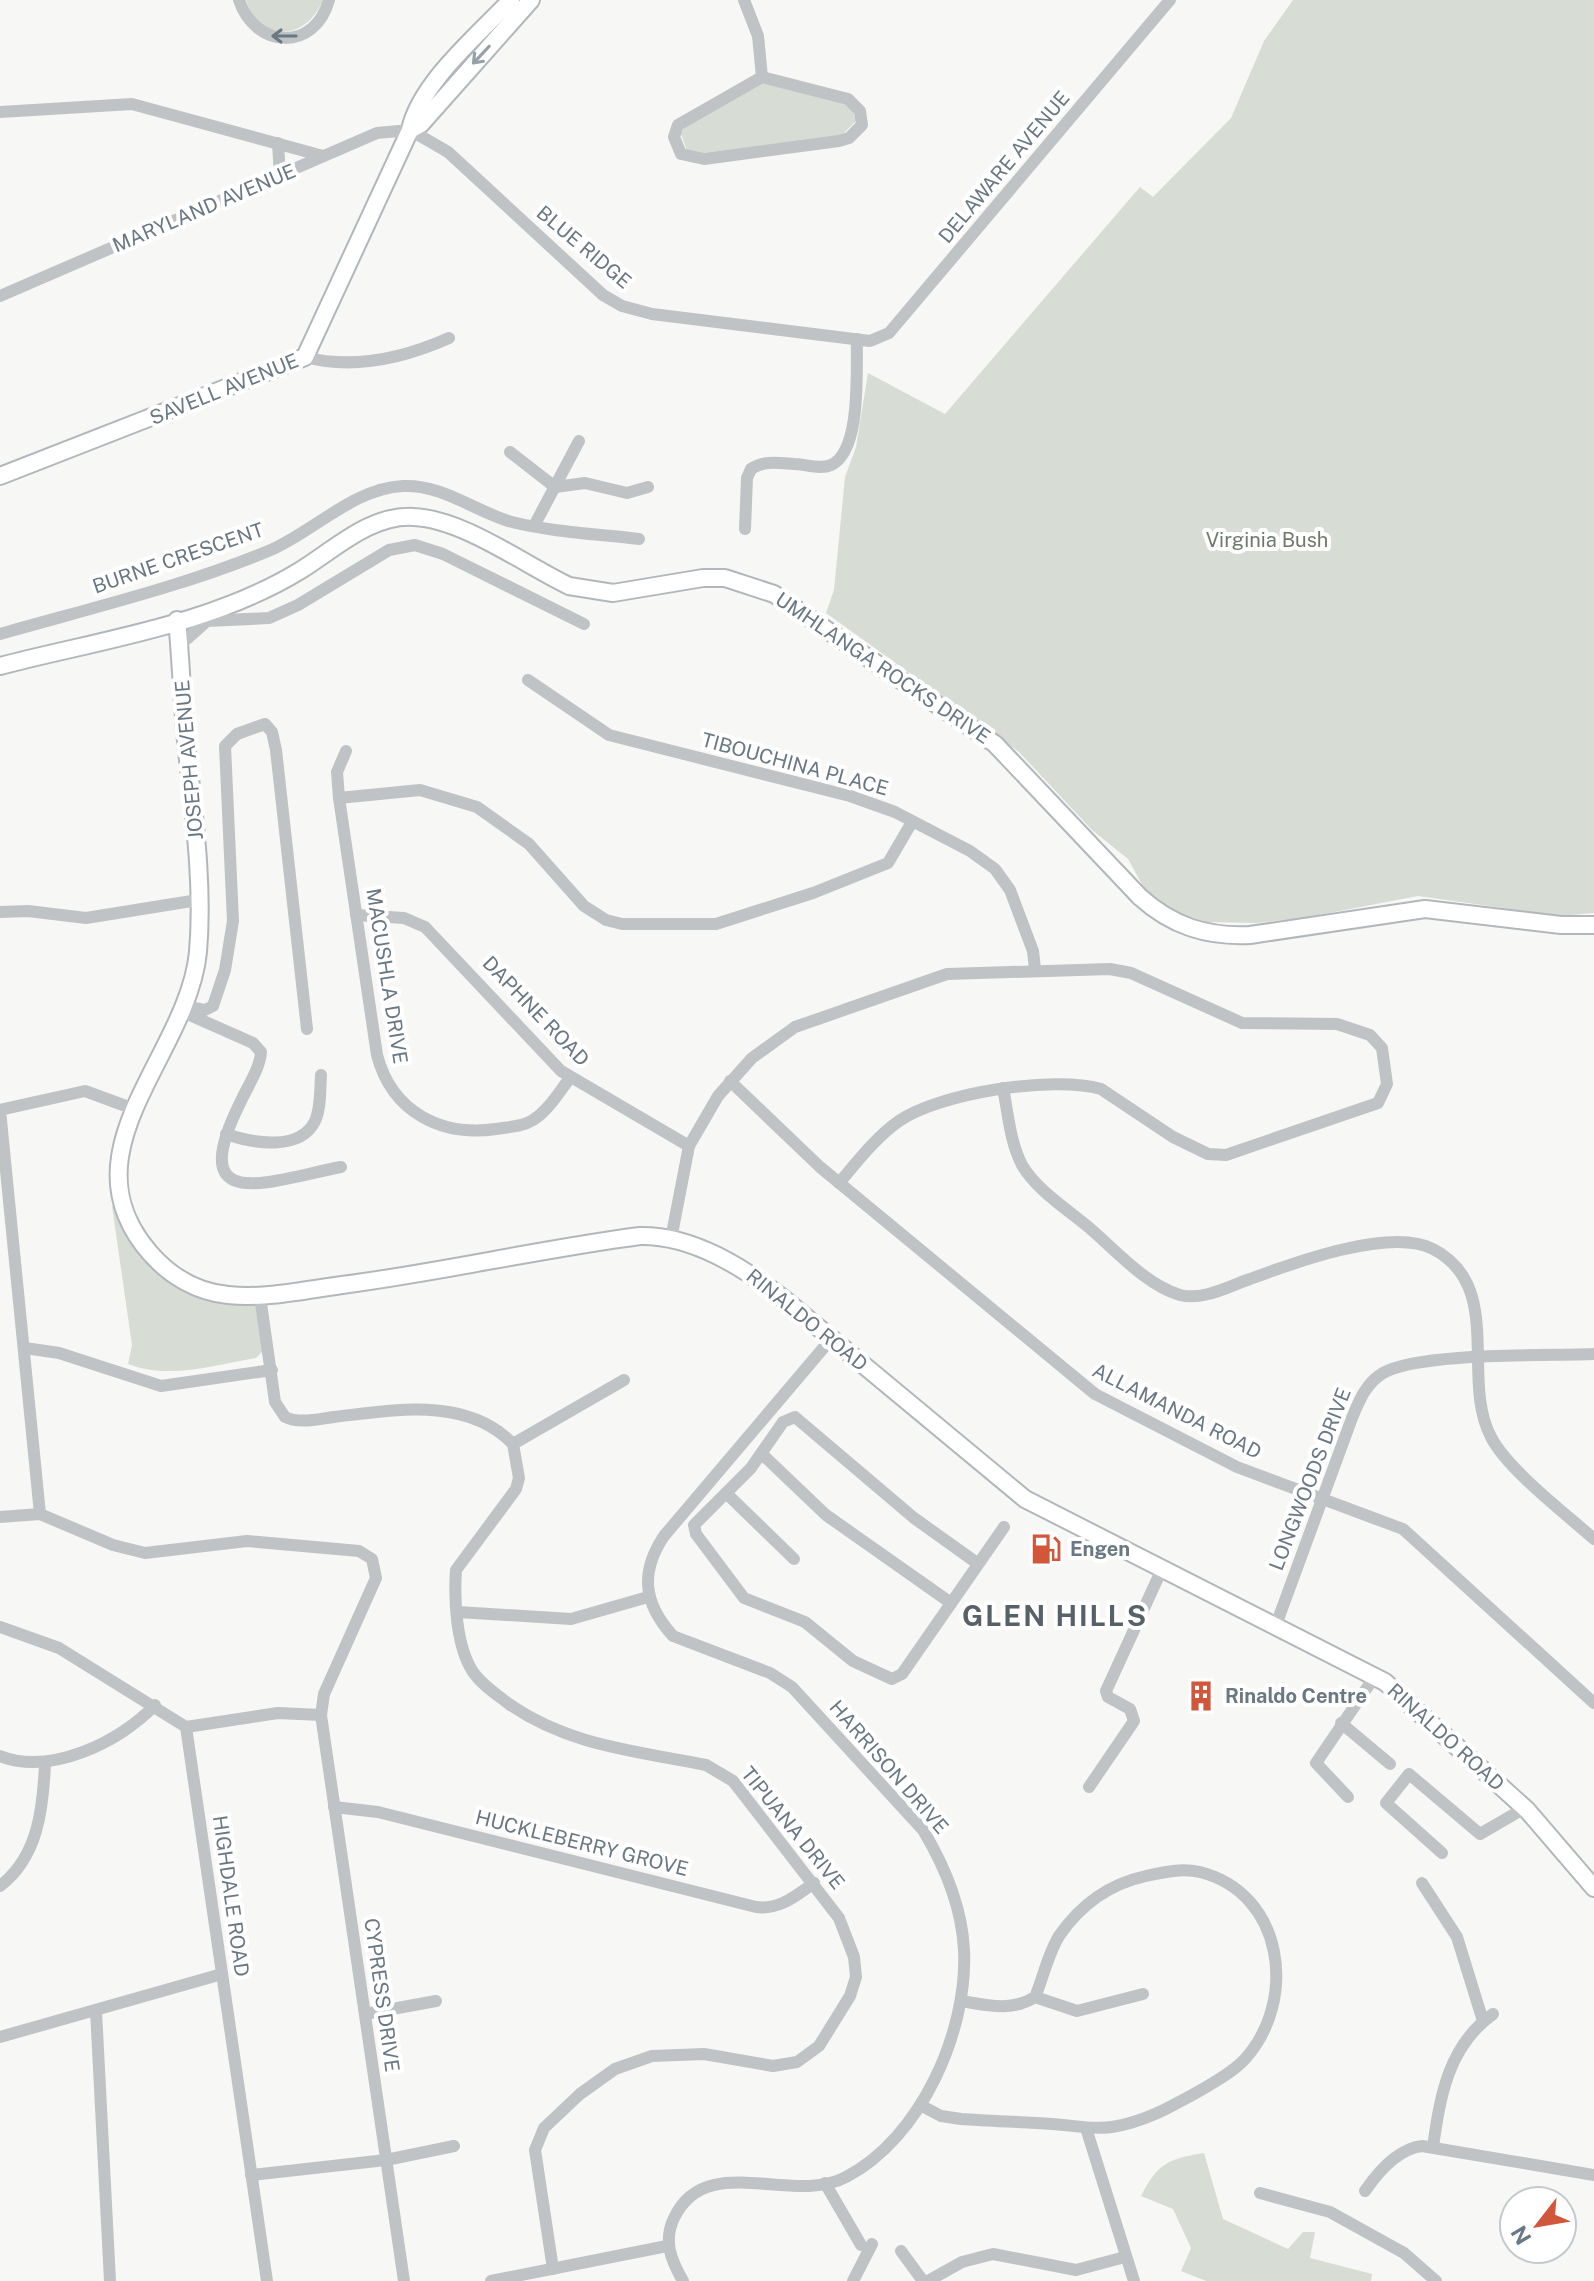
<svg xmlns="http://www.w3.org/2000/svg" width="1594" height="2281" font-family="'Public Sans',sans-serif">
  <rect width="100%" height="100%" fill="#f7f7f5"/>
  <!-- green -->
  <g fill="#d7dcd4">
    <path d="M246,0h77c-16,40 -64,45 -77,0z"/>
    <path d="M1293,0h301v913l-34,3 -142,-20 -115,22 -47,5 -49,-1 -35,-11 -28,-23 -16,-29 -36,-29 -73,-78 -193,-139 8,-23 11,-113 11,-30 12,-74 77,41 195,-227 13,10 78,-79 33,-77z"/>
    <path d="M762,82l81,19 10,10 3,10 -16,16 -138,16 -15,-2 -6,-17 6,-12z"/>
    <path d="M112,1206l6,2 13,28 85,58 42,-1 6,57 -8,8c-42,7 -87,22 -128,6l4,-19z"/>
    <path d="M1204,2153l19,66 65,30 15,-17h12l-5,26 62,16 -1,7h-165l-25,-10 10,-23 -18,-39 -32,-13c17,-33 27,-37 63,-43z"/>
  </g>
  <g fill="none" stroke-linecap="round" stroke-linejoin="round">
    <!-- secondary casing -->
    <g stroke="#b1b7bb" stroke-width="20">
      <g id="secondary">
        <path d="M410,130l11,-6 110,-124"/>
        <path d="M0,476l305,-119 105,-227c10,-47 68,-95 101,-130"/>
        <path d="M177,620c4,40 5,81 9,121 7,69 18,141 12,211 -10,104 -137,199 -48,301 20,23 47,39 78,42 38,4 77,-5 114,-10 100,-13 198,-36 298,-49 53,-1 104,32 144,63l241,200 360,183 142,128 67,78"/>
        <path d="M0,666c99,-26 212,-41 301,-96 34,-21 70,-56 113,-53 49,2 111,48 155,69l44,7 90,-15h22l49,16 221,150 145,153c32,29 67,40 110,38l175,-26 136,16h33"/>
      </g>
    </g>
    <!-- street -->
    <g stroke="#bfc3c6" stroke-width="12">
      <path d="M239,0c16,49 76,52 90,0"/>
      <path d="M744,0l14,36 4,41"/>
      <path d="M762,77l86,22 12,12 2,14 -13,13 -10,3 -135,18 -23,-5 -7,-17 4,-12z"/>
      <path d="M0,112l132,-8 191,52"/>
      <path d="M278,143l2,33"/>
      <path d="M0,296l377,-163 33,-3 38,22 155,143 19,11 30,8 218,27 19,-8 281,-333"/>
      <path d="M305,357c49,13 99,1 144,-19"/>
      <path d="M510,452l45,35 30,-4 42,10 21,-6"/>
      <path d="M534,526l45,-85"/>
      <path d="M745,529l2,-51 4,-9c13,-9 28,-6 43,-5 11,0 26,6 37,1 31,-14 25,-96 26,-126"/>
      <path d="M0,634c91,-26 185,-48 273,-85 42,-19 82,-61 130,-63 39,-2 73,26 109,36 40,10 85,12 127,17"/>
      <path d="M180,645l27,-24 62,-3 29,-13 91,-55 26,-5 28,9 141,70"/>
      <path d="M528,680l81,55 241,61 45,16 75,39 25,18 15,21 23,61 2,18"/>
      <path d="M346,751l-9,21 2,26 38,257c15,57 64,82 119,74 12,-2 26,-2 37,-9 15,-9 26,-28 37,-42"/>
      <path d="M339,798l81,-8 57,17 52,37 55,62 22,14 16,4h94l97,-31 75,-30 24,-41"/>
      <path d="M0,912l28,-1 58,7 112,-18"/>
      <path d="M356,915l48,3 21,9 136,144 128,75"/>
      <path d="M186,1006l19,4 8,-4 12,-36 8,-49 -8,-175 12,-12 28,-10 7,8 4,18 31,279"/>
      <path d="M183,1012l70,31 8,9c-1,17 -14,35 -21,51 -56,113 29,78 101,64"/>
      <path d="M730,1081l90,86 275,227 142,73 166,62 191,174"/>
      <path d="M1003,1088c5,25 7,54 19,77 15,26 48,46 71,66 25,22 54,54 87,64 23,6 49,-9 70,-16 43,-16 140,-52 183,-30 72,37 27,130 58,188 16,32 75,77 103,102"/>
      <path d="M0,1110l40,404"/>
      <path d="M0,1110l85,-19 49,18"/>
      <path d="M226,1134c26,9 74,18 89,-13 6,-13 5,-31 6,-46"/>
      <path d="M671,1239l18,-93 29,-50 34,-38 43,-31 152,-53 163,-5 21,4 111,50 95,1 33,11 12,13 5,36 -9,19 -152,52 -18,-1 -35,-17 -72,-48c-47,-14 -162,4 -202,32 -23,16 -42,41 -60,62"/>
      <path d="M260,1296l15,106 10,15c14,7 33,2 49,0 60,-7 133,-21 179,27l6,34 -3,11 -60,81c-2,30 0,76 17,102 9,13 23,22 36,32 60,42 128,47 197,61l27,16 106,137 15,39 2,20 -6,19 -31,50 -22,16 -24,4 -69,-12 -52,2 -37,13 -35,25 -36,34 -9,22 18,119"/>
      <path d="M25,1348l34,5 102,33 111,-16"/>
      <path d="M513,1444l111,-64"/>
      <path d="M762,1454l64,61 125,88"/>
      <path d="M726,1493l68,66"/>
      <path d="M0,1517l40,-3 73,31 32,8 102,-12 112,10 13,8 4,19 -52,116 -3,21 83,566"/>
      <path d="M977,1563l-63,-45 -119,-101 -12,5 -32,46 -57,57 2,9 48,64 61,24 48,39 39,18 10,-5 102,-147"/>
      <path d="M458,1612l113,7 77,-22"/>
      <path d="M1276,1625l76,-207c7,-17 14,-35 31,-45 37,-21 163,-17 211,-19"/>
      <path d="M0,1627l59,21 127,79 81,554"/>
      <path d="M1341,1723l49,41"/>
      <path d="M186,1727l92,-14 43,2"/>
      <path d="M0,1756c50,20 120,-14 155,-51"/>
      <path d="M1089,1787l45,-66 -4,-12 -22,-12 -2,-6 56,-122"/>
      <path d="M1348,1797l-32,-34 59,-87"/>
      <path d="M334,1807l44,5 378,95c24,3 39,-11 58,-24"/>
      <path d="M1442,1853l-56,-50 23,-29 71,60 45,-26"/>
      <path d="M1422,1883l35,54 26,84"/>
      <path d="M0,1886c38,-29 43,-77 45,-122"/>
      <path d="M1035,1997l42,14 66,-17"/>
      <path d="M96,2011l14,270"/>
      <path d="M365,2014l71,-13"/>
      <path d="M0,2037l222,-63"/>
      <path d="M922,2106l19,10 20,3c30,2 60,3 91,5 20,1 39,6 60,3 33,-5 60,-21 89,-37 15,-9 32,-18 44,-31 53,-59 39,-166 -45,-187 -18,-4 -36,0 -54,4 -37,8 -65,28 -87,60 -11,18 -16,42 -24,61 -23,15 -49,8 -74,4"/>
      <path d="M1086,2128l48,153"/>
      <path d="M1433,2147c7,-50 15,-101 60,-133"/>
      <path d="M251,2175l135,-15 68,-14"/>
      <path d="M825,2183l36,62"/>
      <path d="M1365,2191c13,-19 32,-42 57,-45l172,29"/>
      <path d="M1260,2193l70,19 74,41 32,28"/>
      <path d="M901,2251l22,30"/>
      <path d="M491,2281l176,-35"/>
      <path d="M683,2281c-12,-21 -20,-40 -9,-63 32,-68 118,-12 172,-41 75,-39 122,-146 118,-227 -2,-42 -20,-85 -41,-120l-131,-143 -22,-14 -97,-37c-30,-33 -33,-64 -9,-100l167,-197"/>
      <path d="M853,2281l19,-37"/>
      <path d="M928,2281l34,-19 31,-8 83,16 49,-13"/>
    </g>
    <!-- secondary -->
    <use href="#secondary" stroke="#fff" stroke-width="16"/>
  </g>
  <!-- one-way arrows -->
  <defs><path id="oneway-shaft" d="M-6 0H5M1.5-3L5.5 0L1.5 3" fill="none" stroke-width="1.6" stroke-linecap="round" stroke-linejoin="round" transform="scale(2)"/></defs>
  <use stroke="#697883" href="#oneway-shaft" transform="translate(284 36) rotate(-180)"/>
  <use stroke="#96a0a8" href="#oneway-shaft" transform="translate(481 55) rotate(133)"/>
  <!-- icons -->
  <defs>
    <g id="fuel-bare" transform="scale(2.4)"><path d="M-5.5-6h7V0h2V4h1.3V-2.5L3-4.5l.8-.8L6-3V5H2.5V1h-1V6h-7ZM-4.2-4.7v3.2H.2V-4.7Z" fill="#d2563a" stroke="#fff" stroke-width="2.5" paint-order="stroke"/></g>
    <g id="building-bare" transform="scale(2.4)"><path d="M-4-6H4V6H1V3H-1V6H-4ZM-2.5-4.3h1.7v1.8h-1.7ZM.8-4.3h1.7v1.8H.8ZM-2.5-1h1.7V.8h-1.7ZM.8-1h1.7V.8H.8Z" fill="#d2563a" stroke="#fff" stroke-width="2.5" paint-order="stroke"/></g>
  </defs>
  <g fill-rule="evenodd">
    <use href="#fuel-bare" x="1046" y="1549"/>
    <use href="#building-bare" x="1201" y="1696"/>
  </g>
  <g text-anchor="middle" stroke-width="8" stroke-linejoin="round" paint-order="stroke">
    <!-- street labels -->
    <g font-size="20" fill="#697883" stroke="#fff">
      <text transform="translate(1004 167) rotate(-50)" y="7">DELAWARE AVENUE</text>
      <text transform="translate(204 208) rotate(-23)" y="7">MARYLAND AVENUE</text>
      <text transform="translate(584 247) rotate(40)" y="7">BLUE RIDGE</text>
      <text transform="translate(224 389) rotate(-22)" y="7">SAVELL AVENUE</text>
      <text transform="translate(178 558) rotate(-19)" y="7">BURNE CRESCENT</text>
      <text transform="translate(883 668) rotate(34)" y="7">UMHLANGA ROCKS DRIVE</text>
      <text transform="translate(189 760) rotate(-95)" y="7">JOSEPH AVENUE</text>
      <text transform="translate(795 764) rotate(15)" y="7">TIBOUCHINA PLACE</text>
      <text transform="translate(387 976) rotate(81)" y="7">MACUSHLA DRIVE</text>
      <text transform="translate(536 1011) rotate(46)" y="7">DAPHNE ROAD</text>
      <text transform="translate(807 1320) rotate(39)" y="7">RINALDO ROAD</text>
      <text transform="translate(1177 1411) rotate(27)" y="7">ALLAMANDA ROAD</text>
      <text transform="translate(1310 1479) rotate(-69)" y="7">LONGWOODS DRIVE</text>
      <text transform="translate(1446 1737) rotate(42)" y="7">RINALDO ROAD</text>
      <text transform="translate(889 1767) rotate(49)" y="7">HARRISON DRIVE</text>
      <text transform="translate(793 1828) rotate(51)" y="7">TIPUANA DRIVE</text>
      <text transform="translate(582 1843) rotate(14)" y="7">HUCKLEBERRY GROVE</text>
      <text transform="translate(231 1896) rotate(82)" y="7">HIGHDALE ROAD</text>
      <text transform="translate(382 1995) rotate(82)" y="7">CYPRESS DRIVE</text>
    </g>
    <!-- park labels -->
    <g font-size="20" fill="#6c7a67" stroke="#fff">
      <text x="1267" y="547">Virginia Bush</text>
    </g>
    <!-- poi labels -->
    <g font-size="20" font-weight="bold" fill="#697883" stroke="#fff" text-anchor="start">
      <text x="1070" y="1556">Engen</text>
      <text x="1225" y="1703">Rinaldo Centre</text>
    </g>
    <!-- district labels -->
    <g font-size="28" font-weight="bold" letter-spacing="2" fill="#566168" stroke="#fff">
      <text x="1055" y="1626">GLEN HILLS</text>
    </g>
  </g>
  <!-- north arrow -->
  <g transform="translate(1538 2225) rotate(239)"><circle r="38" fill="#ffffff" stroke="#c3c9cd" stroke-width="2"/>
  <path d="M0-6L14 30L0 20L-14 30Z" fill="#d2563a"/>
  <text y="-12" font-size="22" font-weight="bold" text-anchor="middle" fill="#697883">N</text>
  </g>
</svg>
